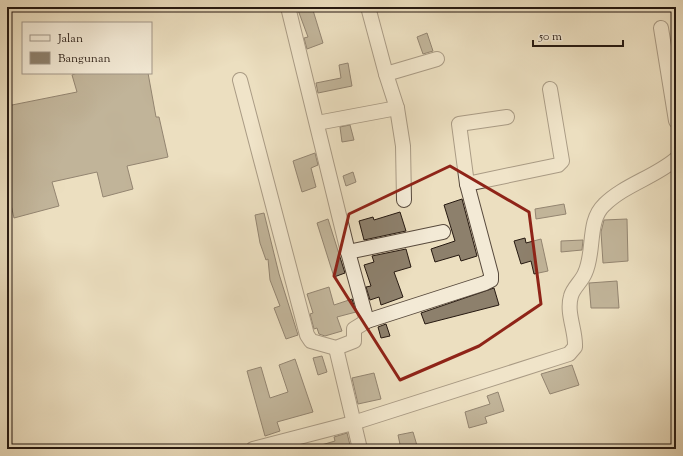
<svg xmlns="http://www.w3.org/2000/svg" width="683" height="456" font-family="'Sorts Mill Goudy',serif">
  <rect width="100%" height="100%" fill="#ecdfc0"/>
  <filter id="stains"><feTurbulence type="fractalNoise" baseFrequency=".005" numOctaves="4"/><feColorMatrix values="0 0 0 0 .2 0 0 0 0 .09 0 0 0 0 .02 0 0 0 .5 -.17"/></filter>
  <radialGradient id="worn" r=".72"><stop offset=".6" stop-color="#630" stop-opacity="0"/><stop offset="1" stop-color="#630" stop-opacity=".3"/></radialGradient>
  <!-- building -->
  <g fill="#8d806c" stroke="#261911">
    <path d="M306,7h6l11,36 -16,6 -3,-11 4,-1 -10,-27z"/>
    <path d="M427,33l6,18 -10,3 -6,-17z"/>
    <path d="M348,63l4,23 -34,7 -2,-10 25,-5 -2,-13z"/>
    <path d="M77,73h71l8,44h3l9,40 -41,9 6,23 -30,8 -6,-25 -45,10 7,24 -45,12 -7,-31v-81l70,-14 -5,-17z"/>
    <path d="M350,125l4,15 -12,2 -2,-15z"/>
    <path d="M315,153l3,12 -7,3 5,19 -14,5 -9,-31z"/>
    <path d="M353,172l3,10 -10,4 -3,-10z"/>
    <path d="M462,199l15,57 -16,5 -2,-6 -24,7 -4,-13 24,-8 -11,-36z"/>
    <path d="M564,204l2,10 -30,5 -1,-10z"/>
    <path d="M400,212l6,19 -42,9 -5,-19 14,-4 1,3z"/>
    <path d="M264,213l15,61 19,61 -12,4 -12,-31 6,-2 -10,-26 -2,-21 -2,1 -6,-17 -5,-28z"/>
    <path d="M328,219l17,54 -11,4 -17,-54z"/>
    <path d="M627,219l1,42 -25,2 -2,-31 3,-12z"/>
    <path d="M525,238l1,5 15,-4 7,32 -14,3 -3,-13 -10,3 -7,-23z"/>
    <path d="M583,240l-1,10 -21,2v-11z"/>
    <path d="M406,249l5,18 -17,5 9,25 -22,8 -2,-8 -9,3 -4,-13 5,-1 -7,-21 10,-3 -2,-6z"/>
    <path d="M617,281l2,27h-28l-2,-25z"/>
    <path d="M329,287l5,18 18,-6 4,13 -19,5 5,14 -17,5 -6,-2 -2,-6 -3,1 -4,-15 3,-1 -6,-19z"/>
    <path d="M494,288l5,17 -74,19 -4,-11z"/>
    <path d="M386,324l4,12 -9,2 -3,-11z"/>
    <path d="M322,356l5,16 -9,3 -5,-17z"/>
    <path d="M295,359l18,53 -36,10 3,9 -15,5 -18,-65 14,-4 9,31 18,-6 -9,-27z"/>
    <path d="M572,365l7,20 -29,9 -9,-20z"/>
    <path d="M374,373l7,26 -23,5 -6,-26z"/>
    <path d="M498,392l6,19 -19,6 2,6 -18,5 -4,-16 25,-8 -3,-8z"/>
    <path d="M413,432l5,17h-17l-3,-14z"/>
    <path d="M347,433l4,16h-32l-1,-3 17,-5 -1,-4z"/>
  </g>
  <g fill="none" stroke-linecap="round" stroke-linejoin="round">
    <!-- minor casing -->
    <g stroke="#584a3d" stroke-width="16">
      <g id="minor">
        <path d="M288,7l60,245 19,69"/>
        <path d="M368,7l18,67 11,34 6,38 1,54"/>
        <path d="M661,28l15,93"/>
        <path d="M386,74l51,-15"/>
        <path d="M240,80l67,255 4,6 25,7 18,-7v-12l13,-8 118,-38 6,-3v-6l-24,-90 -8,-60 48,-7"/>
        <path d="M317,123l80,-15"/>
        <path d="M467,184l91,-19 4,-4 -12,-72"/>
        <path d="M348,252l95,-20"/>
        <path d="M336,348l24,101"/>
        <path d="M253,449l100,-26 216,-69 6,-7c1,-16 -9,-34 -4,-51 2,-8 11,-15 14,-23 10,-21 2,-52 19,-68 20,-20 51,-28 72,-46"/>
      </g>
    </g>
    <!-- minor -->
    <use href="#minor" stroke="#f3ead6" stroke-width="14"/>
  </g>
  <!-- marked area -->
  <path d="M0 0H683V456H0ZM450,166l79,46 12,92 -62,42 -79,34 -66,-104 15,-62z" fill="#ecdfc0" fill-opacity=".55" fill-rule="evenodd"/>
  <path fill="none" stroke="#8f2418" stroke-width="3" stroke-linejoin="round" d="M450,166l79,46 12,92 -62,42 -79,34 -66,-104 15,-62z"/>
  <!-- margin -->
  <rect width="683" height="456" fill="none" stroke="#ecdfc0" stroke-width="24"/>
  <rect x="8" y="8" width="667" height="440" fill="none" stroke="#261911" stroke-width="2"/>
  <rect x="12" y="12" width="659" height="432" fill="none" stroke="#261911"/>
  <!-- legend -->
  <rect x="22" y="22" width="130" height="52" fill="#f3ead6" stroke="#a19687"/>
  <rect x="30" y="35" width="20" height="6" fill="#f3ead6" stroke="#a19687"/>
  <text x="58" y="42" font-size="12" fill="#261911">Jalan</text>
  <rect x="30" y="52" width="20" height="12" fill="#8d806c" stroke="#a19687"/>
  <text x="58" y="62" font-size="12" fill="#261911">Bangunan</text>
  <!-- scale -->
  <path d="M533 40v6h90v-6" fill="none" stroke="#261911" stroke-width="2"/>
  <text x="539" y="40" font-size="12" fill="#261911" stroke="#f3ead6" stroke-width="3" paint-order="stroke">50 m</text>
  <rect width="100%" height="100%" filter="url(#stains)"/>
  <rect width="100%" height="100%" fill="url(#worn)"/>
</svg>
